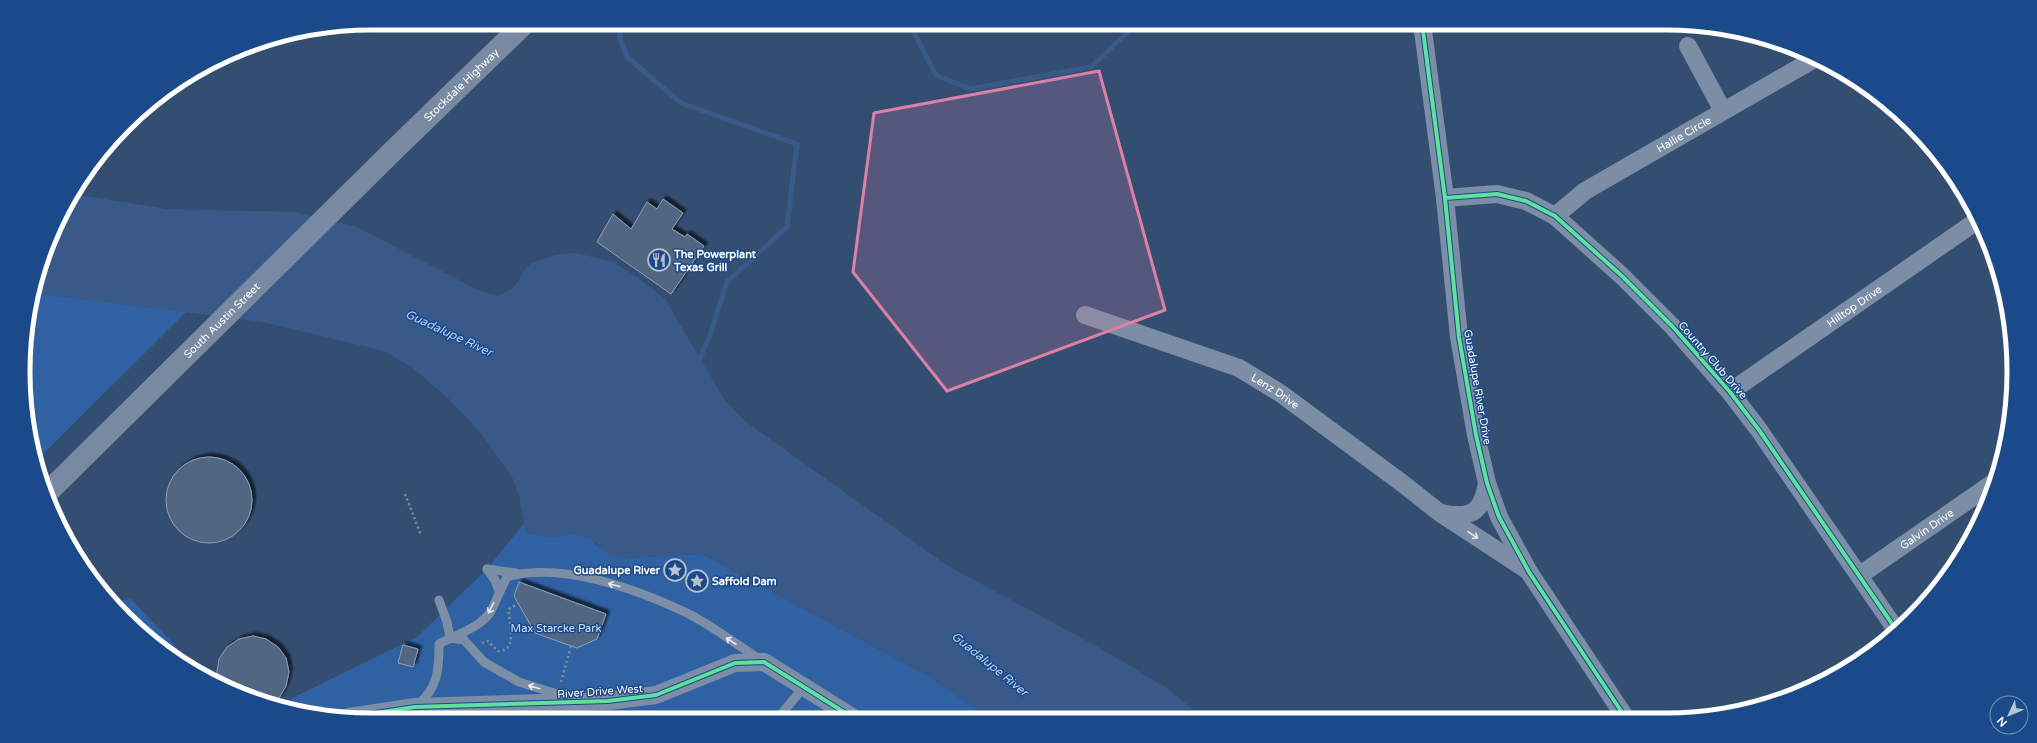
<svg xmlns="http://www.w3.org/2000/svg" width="2037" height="743" font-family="'Varela Round',sans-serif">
  <defs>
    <filter id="shadow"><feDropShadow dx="3.5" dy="-3.5" stdDeviation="1" flood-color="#0009"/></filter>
  </defs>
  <rect width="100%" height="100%" fill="#344e72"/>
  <!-- green -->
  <g fill="#3061a2">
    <path d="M34,293l152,19 -150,149 -6,-21 -4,-114z"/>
    <path d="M524,523l3,11 26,3 16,-3 11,1 11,4 6,7 31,12 75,-4 225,122 63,43 -619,1 -84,-11 5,-3 -3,-7 127,-62 70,-68z"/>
    <path d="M131,599l71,75 -42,-26 -44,-46z"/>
  </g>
  <!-- water -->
  <path fill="#395a88" d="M73,194l93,15 127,3 62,14 123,64 19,6 15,-7 6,-7 6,-12 8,-7 24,-8 20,-2 37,9 24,15 28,22 59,100 21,22 203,145 152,82 65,39 39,31 -213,1 -63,-43 -225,-122 -75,4 -20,-4 -17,-15 -11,-4 -11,-1 -16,3 -27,-3 -7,-39 -7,-18 -33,-46 -31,-33 -34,-29 -30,-18 -121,-29 -229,-29 8,-34z"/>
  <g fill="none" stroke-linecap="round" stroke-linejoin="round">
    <!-- stream -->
    <g stroke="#395a88" stroke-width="5">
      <path d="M621,23l-1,16 7,18 54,46 116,41 -10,83 -60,55 -17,53 -12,28"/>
      <path d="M909,23l27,52 34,14 121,-22 37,-35 5,-9"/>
    </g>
  </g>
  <!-- building -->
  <g fill="#516682" stroke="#909fb4" filter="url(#shadow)">
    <path d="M663,199l20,14 -11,16 13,8 2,-3 17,12 -33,48 -74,-52 16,-28 18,15 16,-27 10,7z"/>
    <circle cx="209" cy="500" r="43"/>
    <path d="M519,582l87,32 -9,25 -20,9 -42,-15 -21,-37z"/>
    <path d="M253,636l13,3 12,8 8,11 3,14 -3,14 -7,12 -9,6 -51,-19 -2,-13 2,-13 8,-12 12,-8z"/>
    <path d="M403,645l15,4 -5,18 -15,-4z"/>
  </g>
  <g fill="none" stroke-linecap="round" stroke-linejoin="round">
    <!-- path -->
    <g stroke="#7b8ea6" stroke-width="2.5" stroke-dasharray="2 3" stroke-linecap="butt">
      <path d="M405,494l16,41"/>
      <path d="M482,643l6,-2 10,10c21,0 10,-29 11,-42l9,-5"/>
      <path d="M561,682l10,-36"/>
    </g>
    <!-- service -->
    <g stroke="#7b8ea6" stroke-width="9">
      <path d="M487,569l29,4"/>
      <path d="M487,569l8,11 4,11"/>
      <path d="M439,600l8,22 3,16 14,2 20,22 35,20 48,15"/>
      <path d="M417,705c21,-16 22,-36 22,-61 16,-9 43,-17 52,-33 6,-12 10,-23 16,-34 55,-16 132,13 182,37 25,13 48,31 72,46"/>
      <path d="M777,719l27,-32"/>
    </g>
    <!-- minor -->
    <g stroke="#7b8ea6" stroke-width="18">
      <path d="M1422,23l23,175 14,139 17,98 11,48 12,34 30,55 96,145"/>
      <path d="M1688,46l35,65"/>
      <path d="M1445,198l52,-4 29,7 29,15 67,60 51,51 57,65 29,38 138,201"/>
      <path id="s1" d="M1555,216l30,-25 231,-133"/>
      <path id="s2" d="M1085,315l154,53 41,25 122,90 38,30 87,57"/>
      <path id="s3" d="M1730,392l248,-172"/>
      <path d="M1441,513c30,6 41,0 46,-30"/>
      <path id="s4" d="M1860,575l133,-92"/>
      <path d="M349,717l66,-10 193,-6 48,-6 79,-32 29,-1 91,57"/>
    </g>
    <!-- secondary -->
    <path stroke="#788aa2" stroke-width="22" id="s5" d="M46,494l351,-347 128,-124"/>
    <!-- cycleway casing -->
    <g stroke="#1b4a8b" stroke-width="6">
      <g id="cycleway">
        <path d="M1422,23l23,175 14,139 17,98 11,48 12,34 30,55 96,145"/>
        <path d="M1445,198l52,-4 29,7 29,15 67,60 51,51 57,65 29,38 138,201"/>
        <path d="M349,717l66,-10 193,-6 48,-6 79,-32 29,-1 91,57"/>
      </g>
    </g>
    <!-- cycleway -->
    <use href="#cycleway" stroke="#60e19b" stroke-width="4"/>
  </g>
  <!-- one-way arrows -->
  <defs><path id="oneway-shaft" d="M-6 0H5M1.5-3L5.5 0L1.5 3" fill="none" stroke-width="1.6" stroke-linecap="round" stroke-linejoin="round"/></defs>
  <g stroke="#e5e8ed">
    <use href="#oneway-shaft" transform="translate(1473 535) rotate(33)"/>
    <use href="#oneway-shaft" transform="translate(614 585) rotate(-165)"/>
    <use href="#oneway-shaft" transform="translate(491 608) rotate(117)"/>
    <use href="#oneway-shaft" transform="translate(731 641) rotate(-147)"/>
    <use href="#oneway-shaft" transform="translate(534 687) rotate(-164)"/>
  </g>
  <!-- marked area -->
  <path fill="#dd80a5" fill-opacity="0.2" stroke="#dd80a5" stroke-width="3" stroke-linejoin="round" d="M1099,71l66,239 -218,81 -94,-119 21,-159z"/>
  <!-- icons -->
  <defs>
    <g id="restaurant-ring" transform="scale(1.15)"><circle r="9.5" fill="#1b4a8b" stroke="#b8c1ce" stroke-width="1.5"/><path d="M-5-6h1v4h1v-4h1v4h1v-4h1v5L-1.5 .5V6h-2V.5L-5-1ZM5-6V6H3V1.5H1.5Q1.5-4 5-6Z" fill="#b8c1ce"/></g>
    <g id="sight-ring" transform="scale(1.15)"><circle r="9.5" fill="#1b4a8b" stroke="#b8c1ce" stroke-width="1.5"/><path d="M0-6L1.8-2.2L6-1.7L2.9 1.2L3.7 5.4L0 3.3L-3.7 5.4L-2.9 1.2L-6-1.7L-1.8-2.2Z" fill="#b8c1ce"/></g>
  </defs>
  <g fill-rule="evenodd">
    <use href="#restaurant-ring" x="659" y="260"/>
    <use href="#sight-ring" x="675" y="570"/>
    <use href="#sight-ring" x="697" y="581"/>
  </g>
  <g text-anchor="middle" stroke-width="3" stroke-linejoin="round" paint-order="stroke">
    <!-- street labels -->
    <g font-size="11" fill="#fff" stroke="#1b4a8b">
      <text dy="4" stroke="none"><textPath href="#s5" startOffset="583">Stockdale Highway</textPath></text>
      <text dy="4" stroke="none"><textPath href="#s1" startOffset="153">Hallie Circle</textPath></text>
      <text dy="4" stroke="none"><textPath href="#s3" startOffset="151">Hilltop Drive</textPath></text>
      <text dy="4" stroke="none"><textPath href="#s5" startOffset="247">South Austin Street</textPath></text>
      <text transform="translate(1713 360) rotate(49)" y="4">Country Club Drive</text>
      <text transform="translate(1478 387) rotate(80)" y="4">Guadalupe River Drive</text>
      <text dy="4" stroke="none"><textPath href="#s2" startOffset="206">Lenz Drive</textPath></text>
      <text dy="4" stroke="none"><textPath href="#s4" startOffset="81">Galvin Drive</textPath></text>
      <text transform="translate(600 691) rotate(-4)" y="4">River Drive West</text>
    </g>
    <!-- poi labels -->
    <g font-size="11" font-weight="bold" fill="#fff" stroke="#1b4a8b" text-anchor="start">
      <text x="674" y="258">The Powerplant<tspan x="674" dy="13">Texas Grill</tspan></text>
      <text x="660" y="574" text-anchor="end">Guadalupe River</text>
      <text x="712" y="585">Saffold Dam</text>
    </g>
    <!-- park labels -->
    <g font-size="11" fill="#cce0f9" stroke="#1b4a8b">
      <text x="556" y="632">Max Starcke Park</text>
    </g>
    <!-- water labels -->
    <g font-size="12" font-style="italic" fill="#b3cff4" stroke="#1b4a8b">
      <text transform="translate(449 333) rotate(25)" y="4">Guadalupe River</text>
      <text transform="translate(990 664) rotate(39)" y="4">Guadalupe River</text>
    </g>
  </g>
  <!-- crop -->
  <path d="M0 0H2037V743H0ZM371 30H1666A341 341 0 0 1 2007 371V372A341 341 0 0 1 1666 713H371A341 341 0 0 1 30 372V371A341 341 0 0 1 371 30Z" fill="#1b4a8b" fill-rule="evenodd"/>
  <path fill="none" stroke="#fff" stroke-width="5" d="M371 30H1666A341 341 0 0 1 2007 371V372A341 341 0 0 1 1666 713H371A341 341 0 0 1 30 372V371A341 341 0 0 1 371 30Z"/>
  <!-- north arrow -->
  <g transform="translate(2009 715) rotate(226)"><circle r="19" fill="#1b4a8b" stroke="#7692b9"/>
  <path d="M0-3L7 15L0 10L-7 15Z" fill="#b8c1ce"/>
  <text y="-6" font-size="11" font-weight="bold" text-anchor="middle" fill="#ffffff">N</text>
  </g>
</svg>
